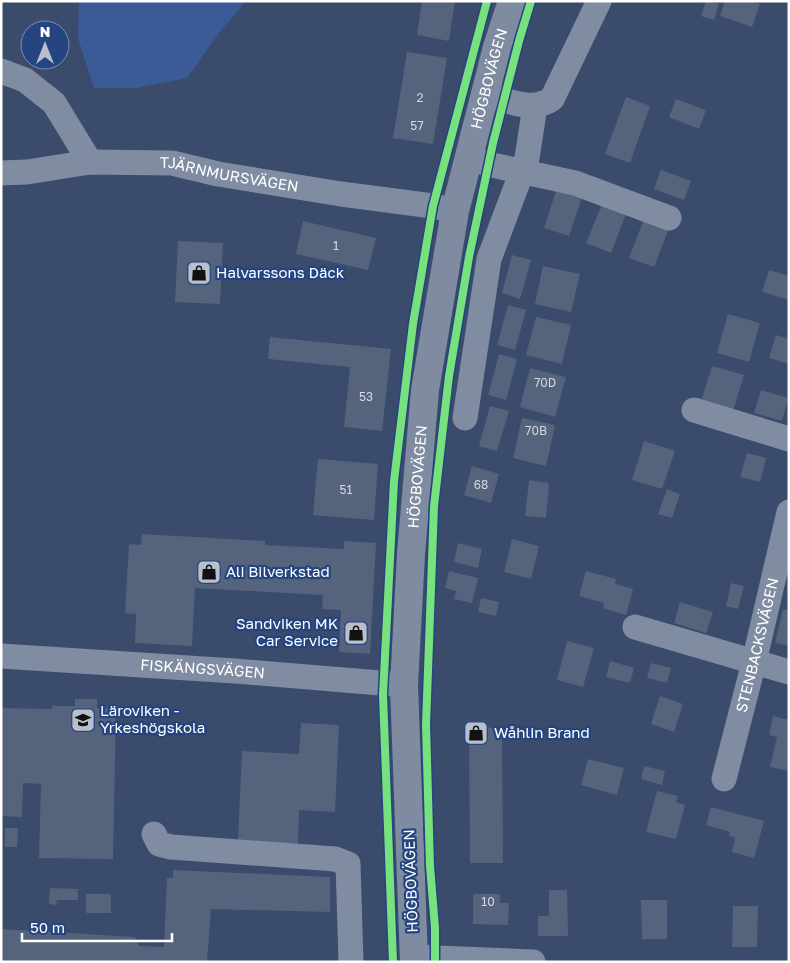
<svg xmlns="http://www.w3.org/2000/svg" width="790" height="963" font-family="'Golos Text',sans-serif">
  <rect width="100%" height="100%" fill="#3a4b6b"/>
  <!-- green -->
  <path fill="#3a5b96" d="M79,1h167l-27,32 -32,45 -50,10h-43l-16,-50z"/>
  <!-- building -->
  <g fill="#55637c">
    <path d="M422,1h33l-6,40 -32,-6z"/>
    <path d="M706,1l13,3 -5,16 -13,-4z"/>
    <path d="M725,1h28l7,3 -8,23 -32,-11z"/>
    <path d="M407,52l40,6 -14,86 -40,-6z"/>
    <path d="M626,97l24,9 -20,57 -25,-9z"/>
    <path d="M676,99l30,11 -7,19 -30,-12z"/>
    <path d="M661,170l30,11 -7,19 -30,-11z"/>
    <path d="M557,188l25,9 -13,39 -25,-8z"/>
    <path d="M602,204l24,10 -15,39 -25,-10z"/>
    <path d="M644,219l25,9 -15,39 -25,-9z"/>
    <path d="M303,221l73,17 -8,32 -72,-16z"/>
    <path d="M178,241l45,2 -3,61 -45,-2z"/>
    <path d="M512,255l19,5 -11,39 -18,-6z"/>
    <path d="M543,266l37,8 -9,38 -36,-8z"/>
    <path d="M769,270l20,6v24l-27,-8z"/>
    <path d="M508,305l18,5 -11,40 -18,-5z"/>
    <path d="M728,314l32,9 -11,39 -32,-9z"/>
    <path d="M536,317l35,8 -9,39 -36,-9z"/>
    <path d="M776,335l13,4v25l-20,-6z"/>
    <path d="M270,337l121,12 -9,82 -38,-4 6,-60 -82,-8z"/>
    <path d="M499,354l18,5 -11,41 -18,-5z"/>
    <path d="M712,366l32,9 -12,39 -32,-9z"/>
    <path d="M530,368l36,9 -11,40 -35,-10z"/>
    <path d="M761,390l27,8 -6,23 -28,-8z"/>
    <path d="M490,406l19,5 -12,40 -18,-5z"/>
    <path d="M522,418l33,7 -9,41 -33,-8z"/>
    <path d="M644,441l31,10 -13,38 -30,-9z"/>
    <path d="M747,453l19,5 -6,24 -20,-5z"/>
    <path d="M318,459l60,5 -4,56 -61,-5z"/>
    <path d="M472,466l27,8 -8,29 -27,-8z"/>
    <path d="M529,480l20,3 -3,35 -21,-2z"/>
    <path d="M667,489l13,5 -8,24 -14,-4z"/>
    <path d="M142,534l123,7v4l79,4v-8l32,2 -6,111 -31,-2 2,-42 -19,-1 1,-14 -128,-7 -3,58 -57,-3 1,-29 -11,-1 4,-69 12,1z"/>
    <path d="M512,539l27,7 -8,33 -27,-7z"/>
    <path d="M458,543l24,6 -4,19 -24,-6z"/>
    <path d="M449,571l29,7 -6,25 -18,-4 2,-8 -11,-3z"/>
    <path d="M586,571l30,8 -1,5 18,5 -7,26 -23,-7 1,-5 -25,-7z"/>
    <path d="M731,583l13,3 -6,23 -12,-3z"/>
    <path d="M481,598l18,4 -3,14 -18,-4z"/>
    <path d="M680,602l33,10 -7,21 -32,-10z"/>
    <path d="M783,609l6,1v36l-14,-3z"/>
    <path d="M567,641l27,7 -11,39 -26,-7z"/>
    <path d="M610,661l24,7 -4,15 -24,-6z"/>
    <path d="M651,663l20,5 -4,15 -20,-5z"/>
    <path d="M660,696l23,8 -9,28 -23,-8z"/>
    <path d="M75,699h22v9l19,1 -3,150 -74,-1 2,-74 -18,-1 -1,34 -21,-1v-108l51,1v-3h23z"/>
    <path d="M773,716l16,4v51l-19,-4 7,-30 -8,-2z"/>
    <path d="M301,723l38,2 -4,87 -36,-2 -1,34 -60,-3 4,-90 57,3z"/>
    <path d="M502,727l1,136h-33l-1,-135z"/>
    <path d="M588,759l36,9 -7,27 -36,-10z"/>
    <path d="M644,766l21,5 -3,14 -21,-6z"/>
    <path d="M657,791l21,5 -2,6 9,3 -9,34 -30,-7z"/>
    <path d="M711,807l53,14 -10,37 -22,-6 3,-14 -6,-2 1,-4 -24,-7z"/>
    <path d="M5,828h13l-1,19h-12z"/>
    <path d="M173,870l157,7v35l-119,-3 -4,53h-206v-33l134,8 4,9 25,1 3,-69h6z"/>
    <path d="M50,888l28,1v11h-21l-1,5 -7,-1z"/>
    <path d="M549,890h18l1,46h-30v-20h11z"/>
    <rect x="86" y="894" width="25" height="19"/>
    <path d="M473,894h27v9h9l-1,22 -35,-1z"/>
    <path d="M641,900h26v39h-25z"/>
    <path d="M733,906h25l-1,41h-25z"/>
  </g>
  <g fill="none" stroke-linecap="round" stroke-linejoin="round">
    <!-- minor -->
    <g stroke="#808ca1" stroke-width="25">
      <path d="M1,71l24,9 29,23 36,59"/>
      <path d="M485,94c22,6 46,19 67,5l47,-98"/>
      <path d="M468,158l24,7 83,18 94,35"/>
      <path id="s1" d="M1,173l26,-1 63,-10 82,1 46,11 123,20 92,12 22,5"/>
      <path d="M694,410l95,29"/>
      <path d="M465,418l24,-159 38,-101 8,-52"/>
      <path d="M635,627l154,45"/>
      <path id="s2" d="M1,656l234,15 169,14"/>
      <path id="s3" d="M724,779l30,-117 35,-150"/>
      <path d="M154,834l5,10 12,3 164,12 13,5 3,98"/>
      <path d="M413,957l120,5"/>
    </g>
    <!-- major -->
    <path stroke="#7e8ba0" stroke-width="28" id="s4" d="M414,962l-10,-277 7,-131 14,-164 30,-179 42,-164 15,-46"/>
    <!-- cycleway casing -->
    <g stroke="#254580" stroke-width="11">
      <g id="cycleway">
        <path d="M393,962l-10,-267 11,-214 19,-157 20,-118 54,-205"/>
        <path d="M435,962v-34l-5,-62 -4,-141 8,-219 15,-130 20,-119 24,-114 26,-102 12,-40"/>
      </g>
    </g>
    <!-- cycleway -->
    <use href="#cycleway" stroke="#77e17e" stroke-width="8"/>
  </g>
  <!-- icons -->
  <defs>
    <g id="shop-square" transform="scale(1.25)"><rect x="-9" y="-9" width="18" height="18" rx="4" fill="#bac0cb" stroke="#254580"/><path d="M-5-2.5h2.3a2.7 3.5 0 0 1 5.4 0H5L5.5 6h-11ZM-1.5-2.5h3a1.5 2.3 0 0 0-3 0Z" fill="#111"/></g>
    <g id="school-square" transform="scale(1.25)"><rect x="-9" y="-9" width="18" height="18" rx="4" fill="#bac0cb" stroke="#254580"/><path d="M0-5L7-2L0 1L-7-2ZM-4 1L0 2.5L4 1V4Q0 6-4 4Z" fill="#111"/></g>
  </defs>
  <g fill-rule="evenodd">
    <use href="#shop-square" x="199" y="273"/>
    <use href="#shop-square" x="209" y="572"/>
    <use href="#shop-square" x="356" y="633"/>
    <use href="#school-square" x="83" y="720"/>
    <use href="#shop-square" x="476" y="733"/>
  </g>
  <g text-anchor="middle" stroke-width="4.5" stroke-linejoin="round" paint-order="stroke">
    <!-- number labels -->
    <g font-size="12" fill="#d4d8de">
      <text x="420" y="102">2</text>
      <text x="417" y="130">57</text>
      <text x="336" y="250">1</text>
      <text x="545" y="387">70D</text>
      <text x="366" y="401">53</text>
      <text x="536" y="435">70B</text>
      <text x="481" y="489">68</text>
      <text x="346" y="494">51</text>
      <text x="488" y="906">10</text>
    </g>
    <!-- street labels -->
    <g font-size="15" fill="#fff" stroke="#254580">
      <text dy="5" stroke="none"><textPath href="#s4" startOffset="891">HÖGBOVÄGEN</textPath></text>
      <text dy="5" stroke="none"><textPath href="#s1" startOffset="230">TJÄRNMURSVÄGEN</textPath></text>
      <text dy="5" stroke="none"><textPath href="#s4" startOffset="486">HÖGBOVÄGEN</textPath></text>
      <text dy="5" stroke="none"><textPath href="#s3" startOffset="138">STENBACKSVÄGEN</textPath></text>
      <text dy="5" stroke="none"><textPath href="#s2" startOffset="202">FISKÄNGSVÄGEN</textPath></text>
      <text transform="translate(411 881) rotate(-92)" y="5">HÖGBOVÄGEN</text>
    </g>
    <!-- poi labels -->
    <g font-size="15" fill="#fff" stroke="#254580" text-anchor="start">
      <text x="216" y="278">Halvarssons Däck</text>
      <text x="226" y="577">Ali Bilverkstad</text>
      <text x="338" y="629" text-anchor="end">Sandviken MK<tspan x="338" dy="17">Car Service</tspan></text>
      <text x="100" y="716">Läroviken -<tspan x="100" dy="17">Yrkeshögskola</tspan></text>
      <text x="494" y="738">Wåhlin Brand</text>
    </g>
  </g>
  <!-- border -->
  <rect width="790" height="963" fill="none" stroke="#ffffff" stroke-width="5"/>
  <!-- north arrow -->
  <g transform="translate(45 45)"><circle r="24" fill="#254580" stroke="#7c8fb3"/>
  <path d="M0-4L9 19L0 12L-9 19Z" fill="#bac0cb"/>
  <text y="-8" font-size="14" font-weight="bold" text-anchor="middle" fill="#ffffff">N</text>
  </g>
  <!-- scale -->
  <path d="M22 933v8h150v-8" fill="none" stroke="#ffffff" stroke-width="2.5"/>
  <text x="30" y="933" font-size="15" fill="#ffffff" stroke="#254580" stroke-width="4" paint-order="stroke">50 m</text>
</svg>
